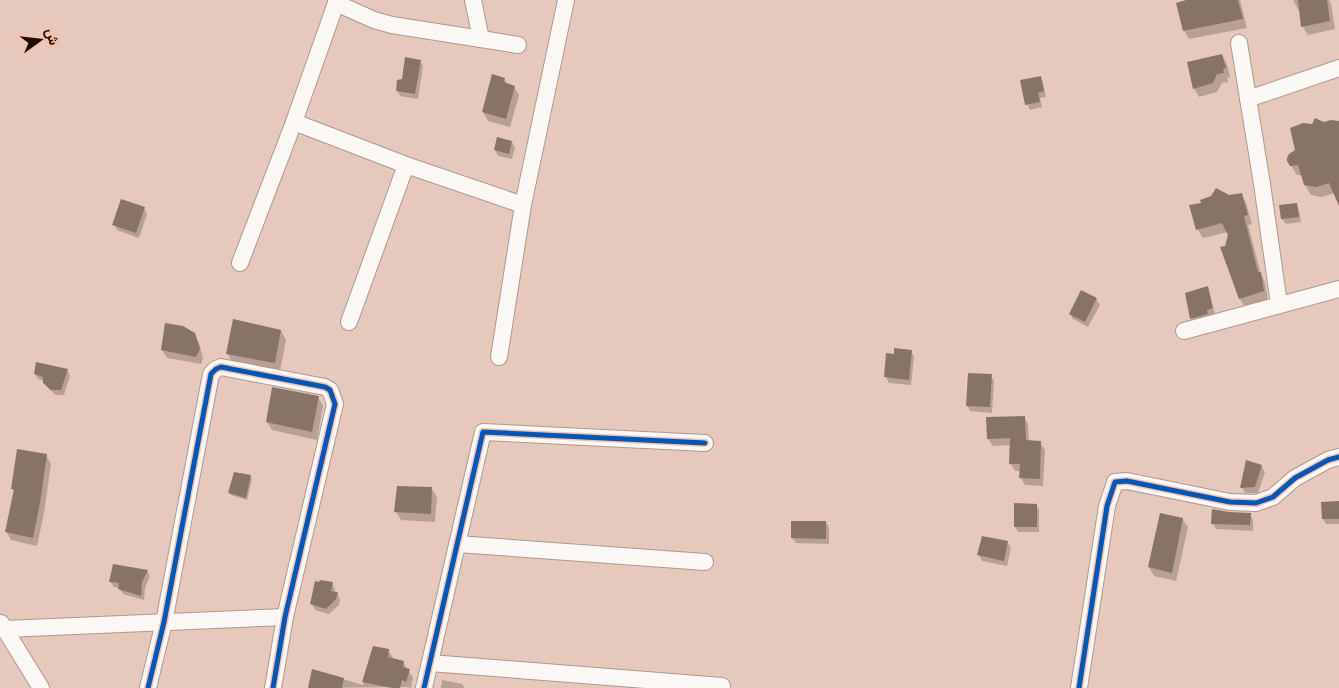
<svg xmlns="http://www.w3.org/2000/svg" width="1339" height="688" font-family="'Noto Sans',Vazirmatn,sans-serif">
  <rect width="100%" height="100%" fill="#e6c8bc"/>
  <!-- shadow -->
  <g fill="#0003">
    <path d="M1190,0h50l7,28 -58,11 -5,-9z"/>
    <path d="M1293,0h36l2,4 4,25 -27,6 -5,-8 -2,-16h-2z"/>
    <path d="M1222,55l5,9 3,13 -3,1 1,4 -6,1 -5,9 -18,5 -5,-9z"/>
    <path d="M420,61l3,5 -5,33 -18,-3 -3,-6 6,-10z"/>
    <path d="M1040,78l3,5 3,14 -6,1 2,9 -12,3 -3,-6z"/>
    <path d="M504,79l4,6 6,2 5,8 -9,32 -22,-6 -5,-9z"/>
    <path d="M1339,122v80l-4,-9 -13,4 -11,-2 -6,-10 -3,-10h-5l-9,-14 8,-11 28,-27z"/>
    <path d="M512,142l3,6 -3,11 -14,-3 -3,-6z"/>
    <path d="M1241,194l5,9 6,21 -4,1 13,49 4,8 3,18 -23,7 -5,-8 -18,-51 4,-1 4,-12 -2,-3 -25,6 -5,-8 31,-33z"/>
    <path d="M1296,204l3,6 2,12 -15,2 -4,-5 -1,-13z"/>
    <path d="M144,208l3,6 -8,24 -22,-8 -3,-6z"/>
    <path d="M1207,288l3,4h-2l7,22 -20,10 -3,-6z"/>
    <path d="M1096,299l4,6 -12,22 -15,-8 -3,-5z"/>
    <path d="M281,331l5,9 -6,31 -48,-9 -5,-9z"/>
    <path d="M194,334l5,9 4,15 -2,6 -34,-6 -5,-8z"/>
    <path d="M911,351l3,6 -3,28 -22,-2 -3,-6 9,-22z"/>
    <path d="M67,370l3,6 -6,19h-8l-8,-7 -4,-7 -6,-2 -3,-5z"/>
    <path d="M991,376l3,5 -2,32 -22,-2 -3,-6z"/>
    <path d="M318,397l5,9 -6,34 -45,-10 -5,-8z"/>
    <path d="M1024,417l4,7 1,18h11l5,8 -2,36 -18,-1 -4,-7v-7h-6l-5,-8 1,-18 -18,1 -5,-7z"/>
    <path d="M46,455l5,9 -7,49 -7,33 -26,-6 -5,-9 9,-38 -3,-4z"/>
    <path d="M1261,466l4,6 -7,21h-13l-3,-6z"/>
    <path d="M250,476l2,3 -5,21 -16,-5 -1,-2z"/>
    <path d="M432,489l5,8 -2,25 -34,-2 -5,-8z"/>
    <path d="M1339,502v22h-13l-3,-5z"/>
    <path d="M1036,505l3,5v22h-21l-3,-6z"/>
    <path d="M1229,513l21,1 3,6v11l-37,-2 -3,-5z"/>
    <path d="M1182,519l6,8 -12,54 -22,-5 -5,-9z"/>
    <path d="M826,522l3,6v16l-33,-1 -4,-5z"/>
    <path d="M1008,543l3,5 -4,18 -25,-5 -3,-6z"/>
    <path d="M147,571l3,5 -5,12 -1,12 -21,-6 -4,-6 -5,-1 -4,-6z"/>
    <path d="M332,583l3,6 -1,3 3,1 3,6 -1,6 -10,9 -14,-4 -3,-6z"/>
    <path d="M374,647l14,3 5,8v2l10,2 10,16 -2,10 -4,-1 -98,1 4,-18 50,15z"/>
    <path d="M442,680l20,4 3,4h-24z"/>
  </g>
  <!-- building -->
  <g fill="#887467">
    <path d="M1186,0h52l5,19 -60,12 -7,-28z"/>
    <path d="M1298,0h29l3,21 -29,6z"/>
    <path d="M1222,54l4,14 -3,1 1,4 -7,1 -4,9 -20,6 -6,-27z"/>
    <path d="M405,57l16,3 -6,34 -19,-3 1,-11 5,-1z"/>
    <path d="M492,74l13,4 -1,4 11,4 -9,33 -24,-7z"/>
    <path d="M1041,76l3,15 -6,2 2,9 -15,3 -5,-25z"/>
    <path d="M1315,118l9,4 7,-2 8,1v85l-10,-23 -13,4 -12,-2 -6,-20 -8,1 -3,-5v-3l2,-4 6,-4 -5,-22 13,-5 9,1z"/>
    <path d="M497,137l15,4 -3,13 -15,-4z"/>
    <path d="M1216,188l13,7 13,-2 6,22 -4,1 14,56h3l3,19 -25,8 -19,-52 5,-1 3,-11 -6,-12 -26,7 -7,-25 12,-2 -1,-3 11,-4z"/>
    <path d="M121,199l24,8 -9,26 -24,-8z"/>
    <path d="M1297,203l2,14 -18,2 -2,-14z"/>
    <path d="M1208,286l5,22 -6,2 1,4 -18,5 -5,-26z"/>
    <path d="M1081,290l16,8 -12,24 -16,-8z"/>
    <path d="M233,319l48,11 -6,33 -49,-9z"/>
    <path d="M165,323l18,3 12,7 5,16 -4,8 -35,-7z"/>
    <path d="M894,348l18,2 -3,30 -25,-3 2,-24 8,1z"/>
    <path d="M36,362l32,7 -7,21h-10l-8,-7v-6l-9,-3z"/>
    <path d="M968,373l24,1 -2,33 -24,-1z"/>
    <path d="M272,387l47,9 -7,36 -46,-10z"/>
    <path d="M1025,416l1,24 15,1 -1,38 -21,-1 1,-14h-11l1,-26 -23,1 -1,-22z"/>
    <path d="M17,449l30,5 -7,49 -7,35 -28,-6 9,-43h-3z"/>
    <path d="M1246,460l16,5 -7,22 -15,1z"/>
    <path d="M234,472l17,3 -5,23 -18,-5z"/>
    <path d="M397,486l35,1 -1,27 -37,-2z"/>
    <path d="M1339,501v18h-17l-1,-17z"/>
    <path d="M1014,503l23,1v23h-23z"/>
    <path d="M1212,509l17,3 22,1 -1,12 -39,-1z"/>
    <path d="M1160,513l23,5 -11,55 -24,-6z"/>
    <path d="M791,521h35v18l-35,-1z"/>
    <path d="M982,536l26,5 -4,20 -27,-6z"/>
    <path d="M113,564l35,6 -6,12 -1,14 -23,-7 1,-6 -10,-1z"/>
    <path d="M320,580l13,2 -2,9 7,1 -2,7 -10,10 -16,-5 5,-23 4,1z"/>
    <path d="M373,646l16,3 -1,8 16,4 -1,6 7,2 -4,13 -4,-2 -2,8h-8l-30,-6z"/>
    <path d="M312,669l32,9 -2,10h-34z"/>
  </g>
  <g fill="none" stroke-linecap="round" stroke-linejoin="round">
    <!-- minor casing -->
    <g stroke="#af988f" stroke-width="18">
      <g id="minor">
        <path d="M337,0l-1,3 38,17 18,5 89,14"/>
        <path d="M473,0l8,39 37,6"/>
        <path d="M1239,43l23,141 17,120"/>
        <path d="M1248,99l91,-31"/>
        <path d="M294,122l112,43 117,40"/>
        <path d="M240,263l54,-141 42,-119"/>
        <path d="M349,322l57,-157"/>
        <path d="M1184,331l155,-42"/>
        <path d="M499,357l24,-152 43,-205"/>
        <path d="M457,544l248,18"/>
        <path d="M1,623l40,65"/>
        <path d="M5,629l280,-12"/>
        <path d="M430,663l292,23"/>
        <path d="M148,688l16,-66 47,-248 5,-5 5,-2 104,20 5,3 5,14 -50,213 -12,71"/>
        <path d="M424,688l59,-256 222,11"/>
        <path d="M1079,688l28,-182 8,-24 12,-1 103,21 26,1 17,-6 22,-19 33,-18 11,-3"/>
      </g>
    </g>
    <!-- minor -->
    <use href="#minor" stroke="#fbf7f5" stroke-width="16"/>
    <!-- cycleway casing -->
    <g stroke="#f7c1aa" stroke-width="8">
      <g id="cycleway">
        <path d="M148,688l16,-66 47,-248 5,-5 5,-2 104,20 5,3 5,14 -50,213 -12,71"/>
        <path d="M424,688l59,-256 222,11"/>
        <path d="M1079,688l28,-182 8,-24 12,-1 103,21 26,1 17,-6 22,-19 33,-18 11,-3"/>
      </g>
    </g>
    <!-- cycleway -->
    <use href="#cycleway" stroke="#0057b8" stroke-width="5"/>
  </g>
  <!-- north arrow -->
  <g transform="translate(40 40) rotate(75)" stroke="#f7c1aa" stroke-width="4" paint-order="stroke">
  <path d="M0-4L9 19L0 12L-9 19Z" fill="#200d06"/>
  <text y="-8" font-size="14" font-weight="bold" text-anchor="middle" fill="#200d06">ش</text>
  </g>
</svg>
